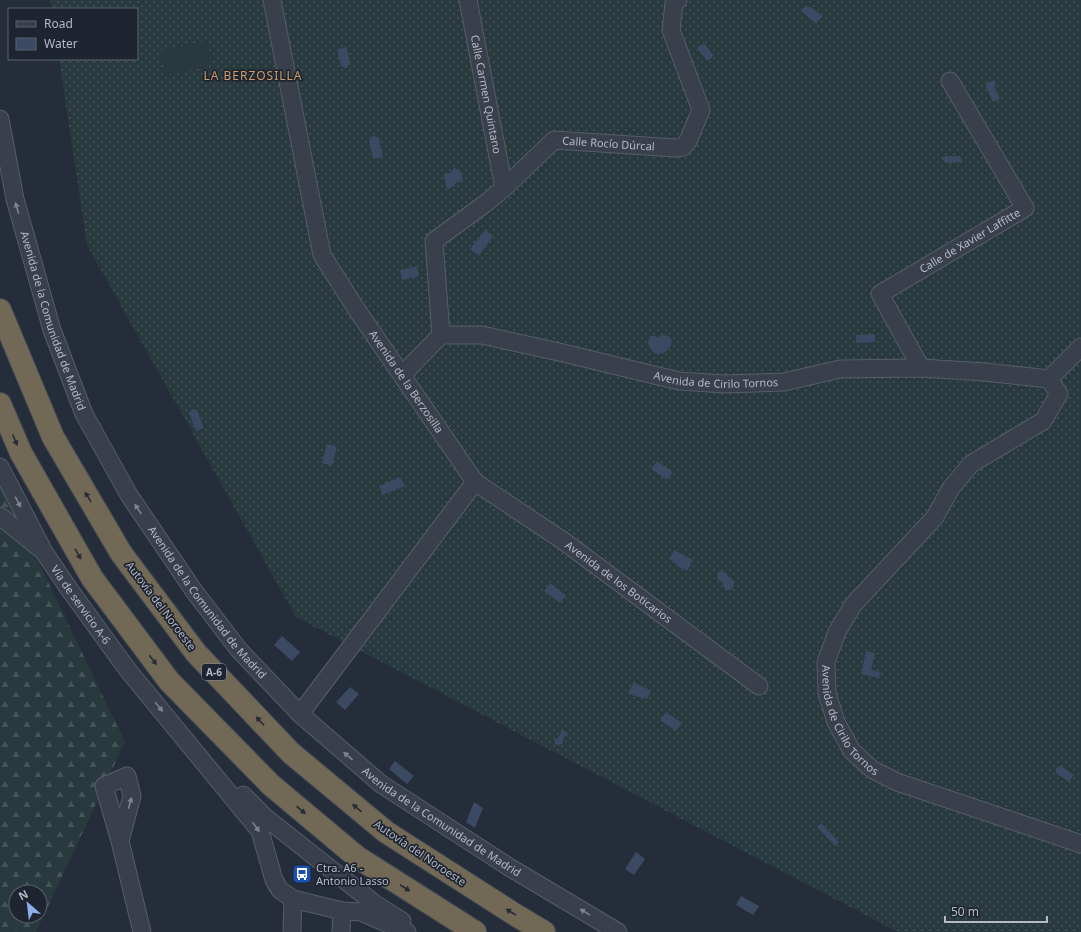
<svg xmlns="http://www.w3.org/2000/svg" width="1081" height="932" font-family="'Noto Sans',sans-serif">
  <defs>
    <pattern id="grass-dots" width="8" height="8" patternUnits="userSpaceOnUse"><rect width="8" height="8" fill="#283a3d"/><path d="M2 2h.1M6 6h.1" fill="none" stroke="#455458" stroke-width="1.8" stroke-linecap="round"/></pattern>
    <pattern id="forest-firs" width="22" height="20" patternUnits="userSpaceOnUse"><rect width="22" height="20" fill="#283a3d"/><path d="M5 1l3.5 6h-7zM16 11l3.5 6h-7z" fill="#455458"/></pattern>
  </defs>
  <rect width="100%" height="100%" fill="#252d3b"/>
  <!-- grass -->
  <path fill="url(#grass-dots)" d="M50,0h1031v932h-183l-602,-315 -209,-372 -28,-186h78v-50h-85z"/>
  <!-- forest -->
  <path fill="url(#forest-firs)" fill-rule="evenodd" d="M0,482l125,260 -89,190h-36zM16,892h24v24h-24z"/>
  <!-- garden -->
  <path fill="#283a3d" d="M207,41l5,24 -47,10 -5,-24z"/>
  <!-- water -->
  <g fill="#3c4963">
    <path d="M805,6l7,2 11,8 -7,8 -15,-13z"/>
    <path d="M704,43l10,13 -7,5 -10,-13z"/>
    <path d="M347,47l3,18h-2l-1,3h-3l-1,-2 -2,1 -4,-18z"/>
    <path d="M994,80l2,5 -2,1 6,13 -7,3 -8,-18z"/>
    <path d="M372,136h3l3,2h1l4,19 -10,2 -4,-19 2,-1z"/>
    <path d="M946,156h14l3,7 -9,-1 -3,2 -4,-2h-3l-2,-4z"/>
    <path d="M455,168l6,4 2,9 -7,2 -2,3 -6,3 -2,-2 -2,-12 1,-1 6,-2 2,-3z"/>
    <path d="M485,230l8,6 -14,20 -9,-7z"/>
    <path d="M417,266l2,10 -17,4 -2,-10z"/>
    <path d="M875,334v8l-19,1v-8z"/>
    <path d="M662,335c23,0 -1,32 -12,13 -3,-4 -2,-8 0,-12h5l2,2z"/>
    <path d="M192,409l5,1 7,18 -8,3 -7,-18z"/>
    <path d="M327,444l10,3 -5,19 -10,-3z"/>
    <path d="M657,461l16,11 -6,8 -16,-11z"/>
    <path d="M400,477l5,9 -22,9 -4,-9z"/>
    <path d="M674,550l19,10 -6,11 -10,-5 -3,-4 -5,-3z"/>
    <path d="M720,571l4,1 10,9v5c-2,4 -5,5 -9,3l-3,-7 -5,-3v-5z"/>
    <path d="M550,583l16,12 -6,8 -16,-12z"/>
    <path d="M282,636l18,16 -8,9 -18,-16z"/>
    <path d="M866,651l9,2 -4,17 10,2 -2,6 -18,-4z"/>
    <path d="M634,682l17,9 -4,8 -12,-3 -7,-3z"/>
    <path d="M350,687l9,7 -14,16 -9,-8z"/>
    <path d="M666,712l16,11 -6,8 -16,-11z"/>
    <path d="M562,730l6,3 1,2 -5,2 -2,7 -5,1 -2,-1 -1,-4 4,-2z"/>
    <path d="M395,761l19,15 -7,8 -18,-15z"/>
    <path d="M1060,766l14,9 -5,7 -13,-9v-5z"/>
    <path d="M474,802l9,6 -8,20 -9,-6z"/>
    <path d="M821,823l18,19 -4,4 -18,-19z"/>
    <path d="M636,852l9,7 -11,16 -9,-6z"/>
    <path d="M741,896l18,10 -6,9 -17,-10z"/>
  </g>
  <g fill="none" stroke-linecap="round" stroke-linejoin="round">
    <!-- minor casing -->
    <g stroke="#575d69" stroke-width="19">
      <g id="minor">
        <path id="s1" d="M272,0l50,255 33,52 120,175 -175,232"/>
        <path id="s2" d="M468,0l36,188"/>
        <path id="s3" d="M0,119l15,80 37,131 32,84 45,81 65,96 45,59 61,64 81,70 128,83 109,65"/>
        <path id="s4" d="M441,335l-7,-94 52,-38 18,-15 50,-48 122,8 7,-1 5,-6 13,-31 -30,-80 3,-27 4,-3"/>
        <path id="s5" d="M921,368l-41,-74 145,-86 -75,-127"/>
        <path id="s6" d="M402,375l39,-40h41l77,17 120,29 46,3 59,-2 56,-13 81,-1 64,4 64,7 10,15 -16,27 -72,43 -20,24 -16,29 -82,88 -16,27 -11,30 1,31 9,29 16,29 21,19 24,12 184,62"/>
        <path d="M1049,379l32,-32"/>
        <path id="s7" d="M0,467l44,85 25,37 58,80 133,162 14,49 6,10 13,9 49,12 19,1 46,20"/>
        <path id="s8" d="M475,482l87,58 197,146"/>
        <path d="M0,516l38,31"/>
        <path d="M243,795l23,23 109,86 27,17"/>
        <path d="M120,841l12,-45 -5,-20 -23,10 16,55 22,91"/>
        <path d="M292,932l1,-33"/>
        <path d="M341,932l1,-21"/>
      </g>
    </g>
    <!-- highway casing -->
    <g stroke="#444a56" stroke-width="24">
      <g id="highway">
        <path d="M0,310l53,127 68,116 75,100 95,100 95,79 128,82 30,18"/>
        <path d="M0,404l21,49 71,125 77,103 102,104 86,72 118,75"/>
      </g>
    </g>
    <!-- minor -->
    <use href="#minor" stroke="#393f4b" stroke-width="17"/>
    <!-- highway -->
    <use href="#highway" stroke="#716956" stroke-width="22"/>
  </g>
  <!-- one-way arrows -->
  <defs><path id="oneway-solid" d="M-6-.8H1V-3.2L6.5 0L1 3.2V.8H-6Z"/></defs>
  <g fill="#7d838f">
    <use href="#oneway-solid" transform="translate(17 208) rotate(-106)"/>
    <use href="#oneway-solid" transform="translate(18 502) rotate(62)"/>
    <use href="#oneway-solid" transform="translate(138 509) rotate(-124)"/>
    <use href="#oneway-solid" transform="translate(159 707) rotate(51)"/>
    <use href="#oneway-solid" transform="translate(348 756) rotate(-139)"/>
    <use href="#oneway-solid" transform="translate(130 803) rotate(-75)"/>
    <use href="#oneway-solid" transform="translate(256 827) rotate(54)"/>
    <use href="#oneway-solid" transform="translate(585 912) rotate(-149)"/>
  </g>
  <g fill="#262b34">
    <use href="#oneway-solid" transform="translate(15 440) rotate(67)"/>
    <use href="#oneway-solid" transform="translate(88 497) rotate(-121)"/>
    <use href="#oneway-solid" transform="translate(78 554) rotate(60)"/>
    <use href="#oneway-solid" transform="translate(153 660) rotate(53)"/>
    <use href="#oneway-solid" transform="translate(260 721) rotate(-133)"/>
    <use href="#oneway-solid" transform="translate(357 808) rotate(-140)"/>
    <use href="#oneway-solid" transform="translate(301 810) rotate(40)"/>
    <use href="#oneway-solid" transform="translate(405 888) rotate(33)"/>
    <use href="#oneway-solid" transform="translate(511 912) rotate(-148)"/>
  </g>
  <!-- icons -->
  <defs>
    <g id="bus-square" transform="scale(1)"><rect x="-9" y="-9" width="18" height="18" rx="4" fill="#1a4fb4" stroke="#1e2430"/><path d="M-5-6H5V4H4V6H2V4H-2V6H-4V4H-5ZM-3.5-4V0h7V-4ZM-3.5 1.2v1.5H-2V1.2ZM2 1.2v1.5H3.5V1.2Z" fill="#fff"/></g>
  </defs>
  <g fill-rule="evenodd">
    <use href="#bus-square" x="302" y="874"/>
  </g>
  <g text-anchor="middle" stroke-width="3.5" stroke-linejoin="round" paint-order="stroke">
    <!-- shield labels -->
    <rect fill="#1e2430" stroke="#878d9a" stroke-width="1" x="202" y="664" width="24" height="16" rx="3"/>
    <g font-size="10" font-weight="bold" fill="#b4bac7">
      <text x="214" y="676">A-6</text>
    </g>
    <!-- street labels -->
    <g font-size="11" fill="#b4bac7" stroke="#1e2430">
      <text dy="4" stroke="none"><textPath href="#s2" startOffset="96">Calle Carmen Quintano</textPath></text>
      <text dy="4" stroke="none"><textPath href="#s4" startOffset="306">Calle Rocío Dúrcal</textPath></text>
      <text dy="4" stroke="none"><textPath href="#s5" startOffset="189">Calle de Xavier Laffitte</textPath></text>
      <text dy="4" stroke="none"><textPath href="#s3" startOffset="209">Avenida de la Comunidad de Madrid</textPath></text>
      <text dy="4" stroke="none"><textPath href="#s6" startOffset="336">Avenida de Cirilo Tornos</textPath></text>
      <text dy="4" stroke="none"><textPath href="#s1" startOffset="412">Avenida de la Berzosilla</textPath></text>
      <text dy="4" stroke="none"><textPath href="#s8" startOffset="175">Avenida de los Boticarios</textPath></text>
      <text dy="4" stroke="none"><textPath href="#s3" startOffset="533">Avenida de la Comunidad de Madrid</textPath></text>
      <text dy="4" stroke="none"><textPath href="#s7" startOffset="160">Vía de servicio A-6</textPath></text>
      <text transform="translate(161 606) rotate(53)" y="4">Autovía del Noroeste</text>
      <text dy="4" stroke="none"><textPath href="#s6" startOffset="1118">Avenida de Cirilo Tornos</textPath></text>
      <text dy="4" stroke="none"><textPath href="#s3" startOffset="857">Avenida de la Comunidad de Madrid</textPath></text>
      <text transform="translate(420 853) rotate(34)" y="4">Autovía del Noroeste</text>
    </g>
    <!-- poi labels -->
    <g font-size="11" fill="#b4bac7" stroke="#1e2430" text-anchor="start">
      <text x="316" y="872">Ctra. A6 -<tspan x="316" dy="13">Antonio Lasso</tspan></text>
    </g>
    <!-- neighbourhood labels -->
    <g font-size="12" letter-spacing="1" fill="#cc9d69" stroke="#1e2430">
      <text x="253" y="80">LA BERZOSILLA</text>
    </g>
  </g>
  <!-- legend -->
  <rect x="8" y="8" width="130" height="52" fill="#1e2430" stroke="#5a606c"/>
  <rect x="16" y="21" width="20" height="6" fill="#393f4b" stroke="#5a606c"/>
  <text x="44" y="28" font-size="12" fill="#b4bac7">Road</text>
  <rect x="16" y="38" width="20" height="12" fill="#3c4963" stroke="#5a606c"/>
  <text x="44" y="48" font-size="12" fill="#b4bac7">Water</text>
  <!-- north arrow -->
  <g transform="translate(28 904) rotate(332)"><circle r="19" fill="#1e2430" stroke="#5a606c"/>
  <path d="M0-3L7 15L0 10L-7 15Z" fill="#90adf0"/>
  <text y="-6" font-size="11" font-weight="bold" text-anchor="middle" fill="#b4bac7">N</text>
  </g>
  <!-- scale -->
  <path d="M945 916v6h102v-6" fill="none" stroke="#b4bac7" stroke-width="2"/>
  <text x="951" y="916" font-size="12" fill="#b4bac7" stroke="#1e2430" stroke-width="3" paint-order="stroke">50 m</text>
</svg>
